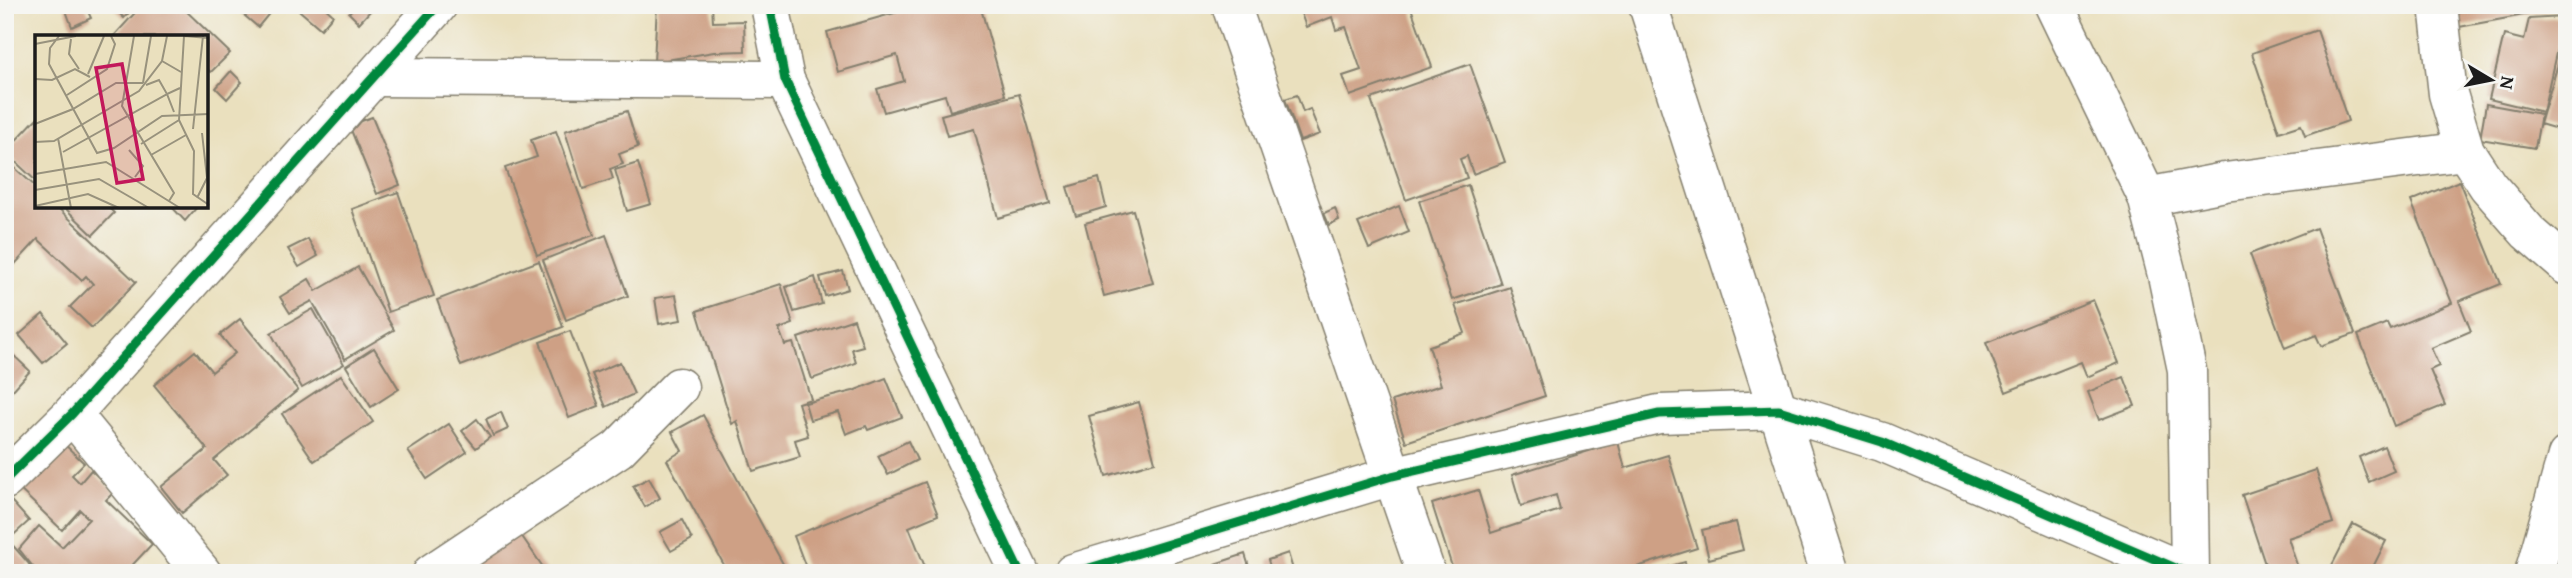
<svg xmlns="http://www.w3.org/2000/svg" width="2572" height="578" font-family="'Gentium Book Plus',serif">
  <rect width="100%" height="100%" fill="#f6f6f2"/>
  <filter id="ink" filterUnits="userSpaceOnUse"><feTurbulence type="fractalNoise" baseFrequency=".0143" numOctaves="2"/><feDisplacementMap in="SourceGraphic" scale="14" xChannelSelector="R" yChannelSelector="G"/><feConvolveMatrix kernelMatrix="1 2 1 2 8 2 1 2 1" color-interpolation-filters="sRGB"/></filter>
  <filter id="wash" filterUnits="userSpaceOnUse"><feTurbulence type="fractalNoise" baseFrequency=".00686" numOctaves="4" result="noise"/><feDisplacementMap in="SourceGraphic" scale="28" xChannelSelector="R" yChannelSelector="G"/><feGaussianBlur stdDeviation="1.57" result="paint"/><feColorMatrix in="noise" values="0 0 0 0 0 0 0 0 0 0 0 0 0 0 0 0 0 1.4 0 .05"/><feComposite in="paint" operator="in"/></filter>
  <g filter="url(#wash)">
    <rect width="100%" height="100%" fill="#eae0be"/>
    <g id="blocks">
      <!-- building -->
      <g fill="#cea085">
        <path d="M64,5h21l6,13 -19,9z"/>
        <path d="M111,5h25l-12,13z"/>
        <path d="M142,5h38l50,48 -19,19 -5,-4v-31h-93z"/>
        <path d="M232,5h44l-18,22z"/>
        <path d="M293,5h29l11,10 -12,14z"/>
        <path d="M355,5h13l4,4 -13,14 -10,-10z"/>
        <path d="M657,5h55l1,17 31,-1 1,30 -31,1 -60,10z"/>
        <path d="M923,5h57l25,90 -55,16 -5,-16 -61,17 -7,-23 27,-8 -7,-26 -59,17 -11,-40z"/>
        <path d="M1298,5h112l22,62 -82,29 -7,-20 18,-6 -15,-43 -10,3 -4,-13 -26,10z"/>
        <path d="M2443,5h124v2l-119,22z"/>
        <path d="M2564,17l-21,95 -54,-13 15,-64 20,5 5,-21z"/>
        <path d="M2317,30l31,91 -43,15 -4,-11 -22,7 -27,-79z"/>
        <path d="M2562,51l5,1v80l-27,-8z"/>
        <path d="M1470,64l35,98 -32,12 -6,-18 -7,3 7,19 -61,22 -35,-101z"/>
        <path d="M231,71l11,11 -15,17 -11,-11z"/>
        <path d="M1019,94l31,109 -52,15 -24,-89 -27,7 -6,-21z"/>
        <path d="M1297,95l6,17 7,-3 10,25 -20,7 -15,-42z"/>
        <path d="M2486,104l55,10 -6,34 -55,-9z"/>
        <path d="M627,111l11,36 -19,7 4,10 -13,5 3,10 -30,10 -18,-58z"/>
        <path d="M372,117l28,68 -23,9 -28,-69z"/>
        <path d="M37,118v64l-32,-30z"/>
        <path d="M556,131l38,104 -57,20 -32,-87 32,-11 -6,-17z"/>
        <path d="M5,159l32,29v18h19l80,76 -44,46 -22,-21 23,-23 -7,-8 -4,4 -44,-41 -33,36z"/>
        <path d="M638,163l13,41 -24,7 -12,-41z"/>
        <path d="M1099,178l7,29 -30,9 -9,-29z"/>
        <path d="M2459,181l42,103 -42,17 12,30 -40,17 8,18 -9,4 15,35 -51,21 -36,-91 29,-12 3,6 62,-26 -41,-102z"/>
        <path d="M1468,185l33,99 -49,16 -33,-99z"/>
        <path d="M398,192l36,104 -46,16 -36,-103z"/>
        <path d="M63,206h44l7,7 -21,22z"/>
        <path d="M171,206h27l-13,15z"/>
        <path d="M1399,206l10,26 -40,17 -11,-26z"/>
        <path d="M1335,208l4,12 -10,5 -5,-12z"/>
        <path d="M1133,210l20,73 -49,13 -19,-73z"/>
        <path d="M2316,228l39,106 -34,12 -5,-11 -31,13 -35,-94z"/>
        <path d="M606,235l22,61 -62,24 -23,-60z"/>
        <path d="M308,239l10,17 -19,11 -11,-18z"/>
        <path d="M539,261l24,66 -102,39 -24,-66z"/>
        <path d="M358,267l36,63 -49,29 -33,-58 -22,12 -10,-16 29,-18 7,12z"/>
        <path d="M843,271l5,18 -23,7 -5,-19z"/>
        <path d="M815,277l7,27 -28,8 -8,-25z"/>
        <path d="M781,284l12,40 -14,5 6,16 8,-2 18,56 -13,4 10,33 -13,4 5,17 -47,14 -16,-50 -5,3 -35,-113z"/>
        <path d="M1510,287l35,109 -139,46 -14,-41 49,-16 -12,-39 36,-13 -10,-28z"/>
        <path d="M676,295l5,25 -22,4 -4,-26z"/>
        <path d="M2093,300l26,63 -32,14 -6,-15 -75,30 -20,-49z"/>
        <path d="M313,309l31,55 -42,24 -31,-55z"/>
        <path d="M43,314l24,29 -24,20 -24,-28z"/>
        <path d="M240,319l58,71 -84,70 13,15 -45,38 -21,-26 46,-38 -53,-64 41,-34 17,21 23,-19 -15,-18z"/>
        <path d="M854,319l9,27 -11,3 4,14 -44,16 -14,-41z"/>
        <path d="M570,331l29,75 -30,12 -29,-76z"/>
        <path d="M374,348l25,41 -28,18 -25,-41z"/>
        <path d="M7,349l23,22 -18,20 -7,-6z"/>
        <path d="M620,362l14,32 -28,13 -14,-33z"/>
        <path d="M341,375l32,47 -59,39 -32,-47z"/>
        <path d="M2124,377l11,29 -36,14 -11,-28z"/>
        <path d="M886,378l16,39 -34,13 -2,-4 -20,8 -8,-22 -28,8 -5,-17 48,-12z"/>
        <path d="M1139,402l16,60 -49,14 -17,-60z"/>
        <path d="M501,412l7,17 -15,7 -7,-17z"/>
        <path d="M703,415l67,125 18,33h-60l-4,-8 -57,-105 15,-9 -10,-19z"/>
        <path d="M477,419l13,18 -14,11 -14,-17z"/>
        <path d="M449,424l18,28 -40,27 -19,-28z"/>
        <path d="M58,438l26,25 -12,12 8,8 11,-13 23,22 -8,8 46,44 -27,29h-87l-19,-24 20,-23 23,21 27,-28 -9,-9 -18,20 -47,-45z"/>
        <path d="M908,441l9,19 -29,15 -10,-19z"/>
        <path d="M1618,442l7,26 43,-13 29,93 -79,25h-164l-22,-69 46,-14 13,43 69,-23 -4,-15 -35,11 -9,-31z"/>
        <path d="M2384,446l10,25 -25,11 -10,-25z"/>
        <path d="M2316,470l17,53 -45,15 10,30 -14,5h-16l-26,-78z"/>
        <path d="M649,478l11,20 -15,9 -12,-21z"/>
        <path d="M925,482l13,33 -29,12 16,40 -14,6h-103l-14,-37z"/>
        <path d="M5,494l24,27 -21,19 22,25 -9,8h-9l-7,-8z"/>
        <path d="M682,520l10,19 -21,12 -11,-19z"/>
        <path d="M1736,522l7,28 -34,9 -7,-29z"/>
        <path d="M2353,524l33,17 -16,32h-42z"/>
        <path d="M517,529l30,44h-94z"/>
        <path d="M1288,553l6,20h-22l-4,-13z"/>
        <path d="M1245,554l6,19h-33l-3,-9z"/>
        <path d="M1685,562l3,11h-38v-1z"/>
      </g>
    </g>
  </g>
  <g filter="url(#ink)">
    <use href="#blocks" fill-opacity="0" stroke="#837e6d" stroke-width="2"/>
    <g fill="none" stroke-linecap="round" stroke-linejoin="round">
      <!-- minor casing -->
      <g stroke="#837e6d" stroke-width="41">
        <g id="minor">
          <path d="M770,5l15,75 235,493"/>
          <path d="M1231,5l195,568"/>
          <path d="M1648,5l182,568"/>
          <path d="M2054,5l93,192 20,78 20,95 3,203"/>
          <path d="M2438,5l10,89 17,57 23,35 40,46 39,34"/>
          <path d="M375,77l410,3"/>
          <path d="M2147,197l78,-15 240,-31"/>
          <path d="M72,414l130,159"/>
          <path d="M5,480l67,-66 366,-409"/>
          <path d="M432,573l186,-124 61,-62"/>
          <path d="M1073,573l319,-97 267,-62 120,-4 103,32 305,131"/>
          <path d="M2534,573l33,-117"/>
        </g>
      </g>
      <!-- minor -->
      <use href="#minor" stroke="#fff" stroke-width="38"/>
      <!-- cycleway casing -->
      <g stroke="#f6f6f2" stroke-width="13">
        <g id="cycleway">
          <path d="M770,5l15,75 235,493"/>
          <path d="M5,480l67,-66 366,-409"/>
          <path d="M1073,573l319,-97 267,-62 120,-4 103,32 305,131"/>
        </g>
      </g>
      <!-- cycleway -->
      <use href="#cycleway" stroke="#00873e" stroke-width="9"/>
    </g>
  </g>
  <!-- overview -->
  <g transform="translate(35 35)">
    <rect width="173" height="173" fill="#eae0be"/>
    <path fill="none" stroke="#98927d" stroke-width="2" d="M24,1l-9,12 -1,16 48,89 17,-5 48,-32 47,-2M99,1l-12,70 52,87 -5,8M149,1l25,2M36,4l-2,15 10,15M0,9l41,-8M127,26l19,11M53,39l16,-38M0,44l17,1 23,-11 15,8M108,48l8,-47M32,60l40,-26 8,-25 -4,-8M139,77l-7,-18 13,-6M144,85l15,31 -1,43 16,11M0,89l38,-15 43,-26h27M158,94l10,-93M23,103l13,70M0,107l19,-1 85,-50 23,-30 5,-25M106,109l38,-24 5,-84M94,115l14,16 -8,11M28,117l104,-58 -8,-14 -13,5M116,120l35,-20M0,139l71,-12 74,46M0,155l64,-11 50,29M162,163l10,-20 -5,-45M0,171l53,-12 31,14"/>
    <path fill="#c2185b" fill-opacity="0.15" stroke="#c2185b" stroke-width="3.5" d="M87,29l21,115 -26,4 -21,-115z"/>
    <rect width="173" height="173" fill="none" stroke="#1c1c1c" stroke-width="3.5"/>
  </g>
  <!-- margin -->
  <rect width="2572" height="578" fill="none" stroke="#f6f6f2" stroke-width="28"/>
  <!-- north arrow -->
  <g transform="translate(2491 80) rotate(100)" stroke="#f6f6f2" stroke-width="5" paint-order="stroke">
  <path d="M0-5L12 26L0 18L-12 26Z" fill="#1c1c1c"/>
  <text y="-10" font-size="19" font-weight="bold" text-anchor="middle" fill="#1c1c1c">N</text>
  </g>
</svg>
